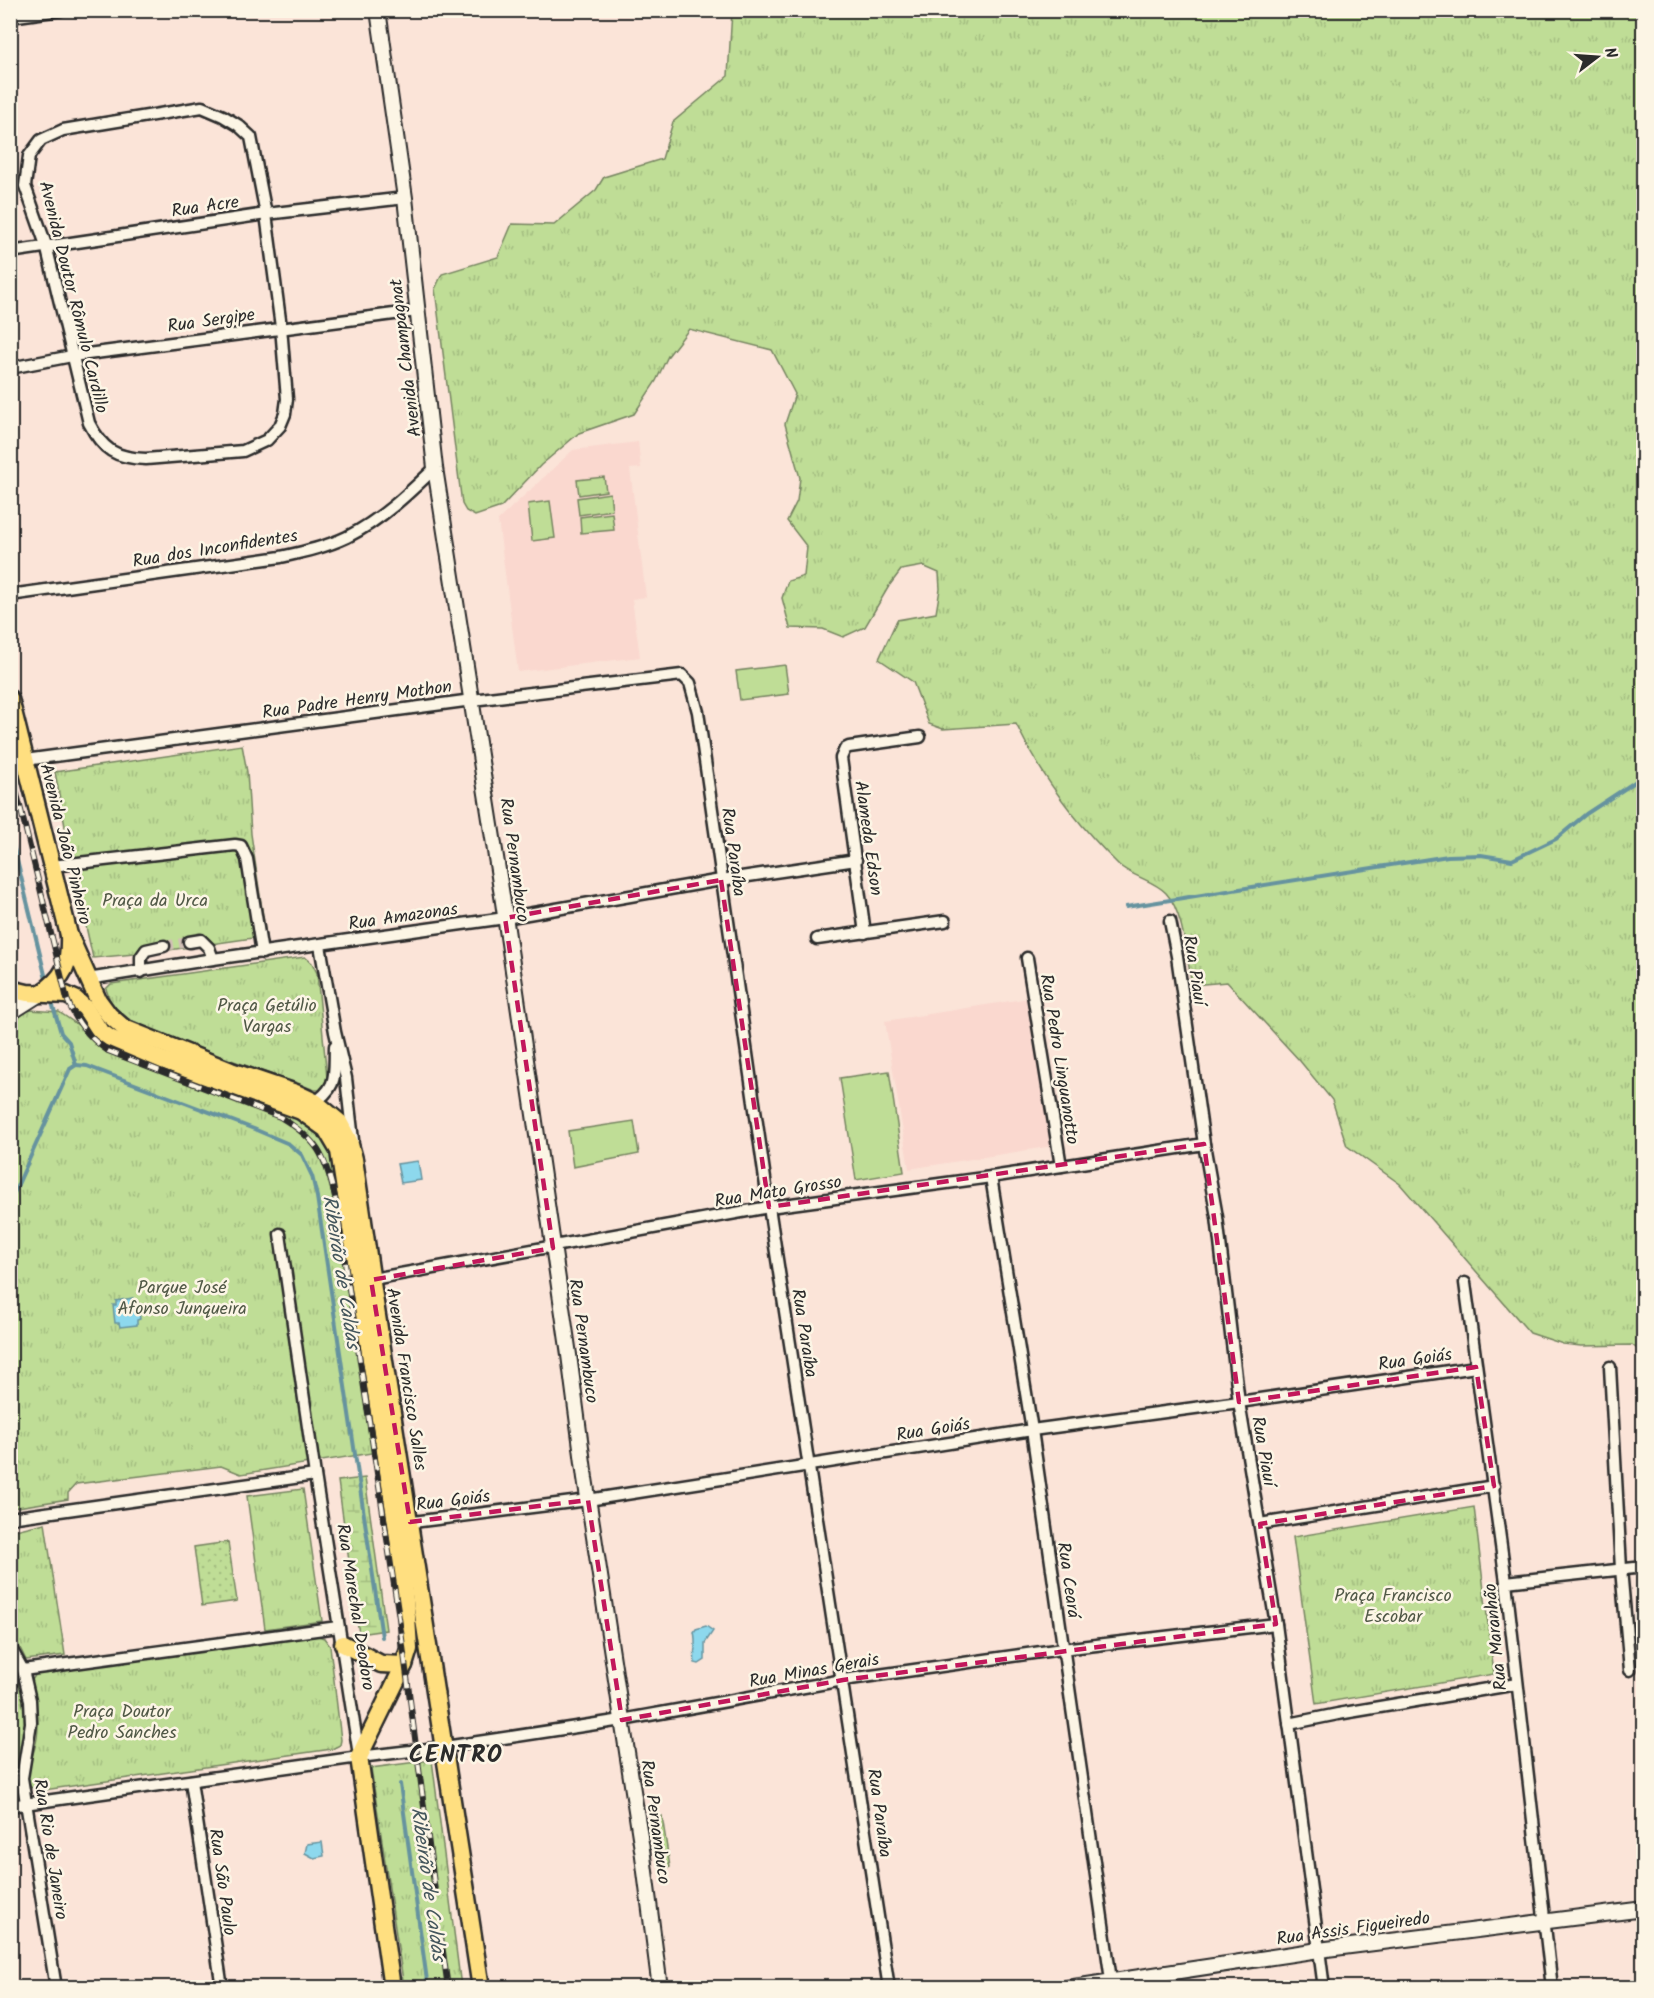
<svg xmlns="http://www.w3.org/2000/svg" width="1654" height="1998" font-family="Kalam,sans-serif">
  <defs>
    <pattern id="grass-dots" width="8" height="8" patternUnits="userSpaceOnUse" patternTransform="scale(1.5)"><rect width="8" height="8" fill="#bfdd96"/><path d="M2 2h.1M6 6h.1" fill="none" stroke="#a4be81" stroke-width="1.8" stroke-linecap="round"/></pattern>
    <pattern id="wetland-marsh" width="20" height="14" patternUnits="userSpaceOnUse" patternTransform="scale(1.5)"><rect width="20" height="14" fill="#bfdd96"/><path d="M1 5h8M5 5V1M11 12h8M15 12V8" fill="none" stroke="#a4be81"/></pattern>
    <pattern id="park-tufts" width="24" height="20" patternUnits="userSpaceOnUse" patternTransform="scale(1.5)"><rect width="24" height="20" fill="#bfdd96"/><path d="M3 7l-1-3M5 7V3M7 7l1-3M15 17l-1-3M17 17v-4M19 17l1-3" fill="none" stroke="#a4be81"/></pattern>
  </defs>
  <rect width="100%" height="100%" fill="#fbe4d8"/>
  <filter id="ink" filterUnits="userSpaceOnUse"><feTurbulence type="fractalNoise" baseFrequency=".0167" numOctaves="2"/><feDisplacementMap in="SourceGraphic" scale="12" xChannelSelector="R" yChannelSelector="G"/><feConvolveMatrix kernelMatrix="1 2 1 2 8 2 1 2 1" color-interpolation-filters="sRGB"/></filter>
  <g filter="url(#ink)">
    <!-- built -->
    <g fill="#fad8cf">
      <path d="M638,442l3,26 -11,1 16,128 -14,2 8,58 -122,15 -20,-152 75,-70z"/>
      <path d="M1030,998l23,148 -144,23 -24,-148z"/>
    </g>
    <!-- grass -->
    <g fill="url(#grass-dots)" stroke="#758460" stroke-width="1.5">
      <path d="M228,1542l9,59 -35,5 -8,-59z"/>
      <path d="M662,1816l8,51 -9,-1 -7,-48z"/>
    </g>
    <!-- wetland -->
    <path fill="url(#wetland-marsh)" stroke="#758460" stroke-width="1.5" d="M365,1478l21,152 -27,4 -21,-153z"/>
    <!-- park -->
    <g fill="url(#park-tufts)" stroke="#758460" stroke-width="1.5">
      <path d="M732,11h911v1342l-11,-8 -51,1 -18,-2 -33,-11 -130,-149 -53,-38 -15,-46 -32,-39 -73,-79 -35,3c-5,-25 -8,-73 -26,-92 -11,-12 -35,-17 -47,-28 -41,-40 -78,-89 -103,-141l-73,5 -14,-5 -16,-42 -34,-23 18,-39 39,-7 4,-24 -1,-16 -16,-7 -22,4 -12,16 -24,41 -22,10 -20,-8 -33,-1 -8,-30 6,-17 16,-5 3,-29 -20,-26 10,-20 3,-23 -15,-54 10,-30 -23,-44 -83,-21 -21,27 -12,25 -22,33 -55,19 -38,32 -40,42 -26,9 -9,-5 -4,-7 -27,-215 7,-15 56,-17 14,-33 42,1 42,-35 8,-13 58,-18 11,-37 55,-46z"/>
      <path d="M242,745l5,27 4,62 15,102 -111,16 -62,6 -22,-99 -16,-87z"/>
      <path d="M305,957l7,6 5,10 10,105 -5,12h-7l-98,-35 -81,-32 -11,-6 -14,-14 -5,-14 5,-5z"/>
      <path d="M30,1010l29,2 45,31 28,14 102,34 70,30 13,8 15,23 46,300 -137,22 -20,-8 -145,18 -8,9v6l-57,9 -1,-364 3,-6 2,-15 -5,-23v-71l14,-18z"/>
      <path d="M303,1489l19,132 -57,8 -18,-133z"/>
      <path d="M1474,1507l20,167 -178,30 -23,-167z"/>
      <path d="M45,1523l20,132 -39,5 -15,-30v-99z"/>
      <path d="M318,1636l6,2 6,8 11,94 -1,5 -8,4 -295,42 -9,-6c-2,-20 6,-28 9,-47 3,-20 -2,-38 -5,-58l4,-6z"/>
      <path d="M10,1659l11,30 5,32 -1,21 -11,36 2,17 -5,1z"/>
      <path d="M432,1760l29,227h-57l-33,-219z"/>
    </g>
    <!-- pitch -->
    <g fill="#bfdd96" stroke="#758460" stroke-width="1.5">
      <path d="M604,477l2,14 -27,4 -2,-15z"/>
      <path d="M610,493l2,17 -33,5 -2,-17z"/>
      <path d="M550,501l5,37 -23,3 -4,-37z"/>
      <path d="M612,513l2,17 -33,3 -1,-16z"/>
      <path d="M785,665l4,29 -49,6 -4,-29z"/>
      <path d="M889,1071l15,101 -48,8 -16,-102z"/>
      <path d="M634,1121l5,33 -66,13 -5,-36z"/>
    </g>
    <!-- water -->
    <g fill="#8dd8ed" stroke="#66939f" stroke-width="1.5">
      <path d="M418,1161l3,19 -20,3 -4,-19z"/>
      <path d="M133,1298v4h5l2,17 -3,1v5l-17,2 -1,-4h-4l-2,-18h3v-4z"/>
      <path d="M706,1626l7,5 -8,12v17l-6,4 -4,-1c-2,-11 2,-20 -1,-31l2,-3z"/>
      <path d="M322,1842l2,14 -10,2 -9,-5 2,-9z"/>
    </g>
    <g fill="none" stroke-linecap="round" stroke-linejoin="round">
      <!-- stream -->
      <g stroke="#66939f" stroke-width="4">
        <path d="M10,832l37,151"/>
        <path d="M1126,907l322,-51 33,-1 31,5 44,-21 30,-25 58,-38"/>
        <path d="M51,999l10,34 8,9 7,23"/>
        <path d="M76,1065l11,1 167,63 35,15 13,11 10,21 5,21 65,440"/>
        <path d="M10,1202l60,-133 6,-4"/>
        <path d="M10,1690c7,15 6,37 0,53"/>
        <path d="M400,1784l28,204"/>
      </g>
      <!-- minor-tunnel -->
      <path stroke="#d1bfb5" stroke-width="10" stroke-dasharray="10 5" stroke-linecap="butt" d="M164,946l25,-4"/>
      <!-- minor casing -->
      <g stroke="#2b2b2b" stroke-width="15">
        <g id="minor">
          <path d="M10,17l51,-7"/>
          <path d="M202,107l21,9 15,9 13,12 15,77 15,113 6,72 -2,15 -5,12 -13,14 -24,11 -97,8c-31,-1 -43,-9 -57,-36l-43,-178 -21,-59 4,-30 12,-16 22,-10z"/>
          <path d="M10,252l256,-38 139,-16"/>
          <path d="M10,368l62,-12 345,-45"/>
          <path d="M10,595l271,-38c22,-5 45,-10 66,-20 34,-17 62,-44 88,-69"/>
          <path d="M25,760l447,-60 210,-25 8,8 8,29 71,495 120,781"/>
          <path d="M52,866l183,-21 6,1 6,13 15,94"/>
          <path d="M1170,921l7,35 27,188 13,73 22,185 37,222 48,364"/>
          <path d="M865,933l-24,-175 4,-9 4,-2 71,-10"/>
          <path d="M817,939l128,-18"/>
          <path d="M189,942l12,-2 8,8 4,11"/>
          <path d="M320,945l15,87 11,46 7,62"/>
          <path d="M1027,958l34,208"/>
          <path d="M141,972v-15l5,-7 18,-4"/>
          <path d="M88,979l125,-20 292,-41 216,-38 135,-20"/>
          <path d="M311,1105c28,-18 23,-29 24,-59"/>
          <path d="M991,1177l41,253 80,557"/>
          <path d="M280,1234l35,241 44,280"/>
          <path d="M367,1280l402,-73 222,-30 213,-33"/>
          <path d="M1465,1283l41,299 46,406"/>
          <path d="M1610,1367l11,202 9,101"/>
          <path d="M10,1518l305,-43"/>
          <path d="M405,1523l183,-23 444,-70 207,-28 237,-35"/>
          <path d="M1260,1524l234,-38"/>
          <path d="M1506,1582l138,-15"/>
          <path d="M10,1647l13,23 7,30 1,23 -9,55 34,210"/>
          <path d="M23,1670l315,-43"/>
          <path d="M1289,1724l49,-10 179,-30"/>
          <path d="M191,1781l31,207"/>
          <path d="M10,1806l349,-49 86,-10 177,-27 221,-40 219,-31 214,-25"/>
        </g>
      </g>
      <!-- tertiary casing -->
      <g stroke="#2b2b2b" stroke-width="18">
        <g id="tertiary">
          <path d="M378,10l27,188 30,270 68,434 66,453 16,123 58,378 17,132"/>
          <path d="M10,1013l30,-19"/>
          <path d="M1067,1988l252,-38 325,-41"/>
        </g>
      </g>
      <!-- primary casing -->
      <g stroke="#2b2b2b" stroke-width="21">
        <g id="primary">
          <path d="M10,699l59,236c1,30 -4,42 -29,59"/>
          <path d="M69,935l29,65 11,15 15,13 107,43 65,22 19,9 24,20 10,19 5,18 19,131 108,698"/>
          <path d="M10,989l17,4 39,2 9,4 10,9 15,23 10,7 52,22 139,51 25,18 13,22 57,372 11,94 2,32 -5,16 -45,92 33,231"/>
          <path d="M343,1644l38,20 23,1"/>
        </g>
      </g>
      <!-- minor -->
      <use href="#minor" stroke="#fcf5e5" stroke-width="10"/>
      <!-- tertiary -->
      <use href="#tertiary" stroke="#fcf5e5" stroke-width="14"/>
      <!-- primary -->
      <use href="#primary" stroke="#ffdf80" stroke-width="16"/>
      <!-- rail casing -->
      <g stroke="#2b2b2b" stroke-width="6">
        <g id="rail">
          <path d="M10,765l57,234c9,23 21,38 41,52l172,66c38,23 45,38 55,80l66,434 34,260"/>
          <path d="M441,1937l7,51"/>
        </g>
      </g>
      <!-- rail -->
      <use href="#rail" stroke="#fcf5e5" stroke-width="4" stroke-dasharray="11" stroke-linecap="butt"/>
    </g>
  </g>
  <!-- marked area -->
  <path fill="none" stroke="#c2185b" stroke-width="4.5" stroke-dasharray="12 8" stroke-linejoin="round" d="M721,880l48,327 435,-63 35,258 237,-35 18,119 -234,38 16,100 -433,56 -221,40 -34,-220 -178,22 -39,-242 182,-32 -48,-330z"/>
  <g text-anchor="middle" stroke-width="5" stroke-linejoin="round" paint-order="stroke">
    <!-- street labels -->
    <g font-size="18" fill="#2b2b2b" stroke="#fcf5e5">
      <text transform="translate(205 206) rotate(-8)" y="6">Rua Acre</text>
      <text transform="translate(74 297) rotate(76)" y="6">Avenida Doutor Rômulo Cardillo</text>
      <text transform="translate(211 320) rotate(-8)" y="6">Rua Sergipe</text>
      <text transform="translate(405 358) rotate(-97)" y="6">Avenida Champagnat</text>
      <text transform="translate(215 548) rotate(-9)" y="6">Rua dos Inconfidentes</text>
      <text transform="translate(357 699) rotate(-8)" y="6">Rua Padre Henry Mothon</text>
      <text transform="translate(869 838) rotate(82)" y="6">Alameda Edson</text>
      <text transform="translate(66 844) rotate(76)" y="6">Avenida João Pinheiro</text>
      <text transform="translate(734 852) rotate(82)" y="6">Rua Paraíba</text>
      <text transform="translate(515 860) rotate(82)" y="6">Rua Pernambuco</text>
      <text transform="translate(403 916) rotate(-8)" y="6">Rua Amazonas</text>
      <text transform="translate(1195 970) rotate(81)" y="6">Rua Piauí</text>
      <text transform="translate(1060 1059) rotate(81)" y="6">Rua Pedro Linguanotto</text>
      <text transform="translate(778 1191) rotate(-9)" y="6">Rua Mato Grosso</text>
      <text transform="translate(805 1333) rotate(81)" y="6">Rua Paraíba</text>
      <text transform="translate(584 1341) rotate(82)" y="6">Rua Pernambuco</text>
      <text transform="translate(1415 1359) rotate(-8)" y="6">Rua Goiás</text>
      <text transform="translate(407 1379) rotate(81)" y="6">Avenida Francisco Salles</text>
      <text transform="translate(933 1429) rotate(-9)" y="6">Rua Goiás</text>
      <text transform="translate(1264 1451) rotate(80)" y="6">Rua Piauí</text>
      <text transform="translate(453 1500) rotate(-7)" y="6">Rua Goiás</text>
      <text transform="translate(1069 1580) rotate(82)" y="6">Rua Ceará</text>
      <text transform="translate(356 1607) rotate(81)" y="6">Rua Marechal Deodoro</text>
      <text transform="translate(1495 1637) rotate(-96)" y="6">Rua Maranhão</text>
      <text transform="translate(814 1670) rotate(-10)" y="6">Rua Minas Gerais</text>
      <text transform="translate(880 1813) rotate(82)" y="6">Rua Paraíba</text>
      <text transform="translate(656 1822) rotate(82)" y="6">Rua Pernambuco</text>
      <text transform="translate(51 1849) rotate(81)" y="6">Rua Rio de Janeiro</text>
      <text transform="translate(223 1882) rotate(82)" y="6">Rua São Paulo</text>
      <text transform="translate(1353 1928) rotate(-8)" y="6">Rua Assis Figueiredo</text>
    </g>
    <!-- park labels -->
    <g font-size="18" fill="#505846" stroke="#fcf5e5">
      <text x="155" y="906">Praça da Urca</text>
      <text x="267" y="1011">Praça Getúlio<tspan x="267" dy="21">Vargas</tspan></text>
      <text x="182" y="1293">Parque José<tspan x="182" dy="21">Afonso Junqueira</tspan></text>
      <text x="1393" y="1601">Praça Francisco<tspan x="1393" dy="21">Escobar</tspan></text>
      <text x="122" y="1717">Praça Doutor<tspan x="122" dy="21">Pedro Sanches</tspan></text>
    </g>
    <!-- water labels -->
    <g font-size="20" font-style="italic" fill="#44565c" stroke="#fcf5e5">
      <text transform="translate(342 1272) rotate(81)" y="7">Ribeirão de Caldas</text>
      <text transform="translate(429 1884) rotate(82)" y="7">Ribeirão de Caldas</text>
    </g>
    <!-- district labels -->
    <g font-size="24" font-weight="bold" letter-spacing="1.5" fill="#2b2b2b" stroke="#fcf5e5">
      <text x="456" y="1762">CENTRO</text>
    </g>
  </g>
  <!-- margin -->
  <rect width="1654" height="1998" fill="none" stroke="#fcf5e5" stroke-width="36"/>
  <rect x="18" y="18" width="1618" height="1962" fill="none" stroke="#2b2b2b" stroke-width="2" filter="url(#ink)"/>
  <!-- north arrow -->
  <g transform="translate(1597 57) rotate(73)" stroke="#fcf5e5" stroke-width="4.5" paint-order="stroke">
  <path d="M0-4.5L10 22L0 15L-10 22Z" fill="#2b2b2b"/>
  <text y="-9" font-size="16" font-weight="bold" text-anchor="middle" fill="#2b2b2b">N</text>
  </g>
</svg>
